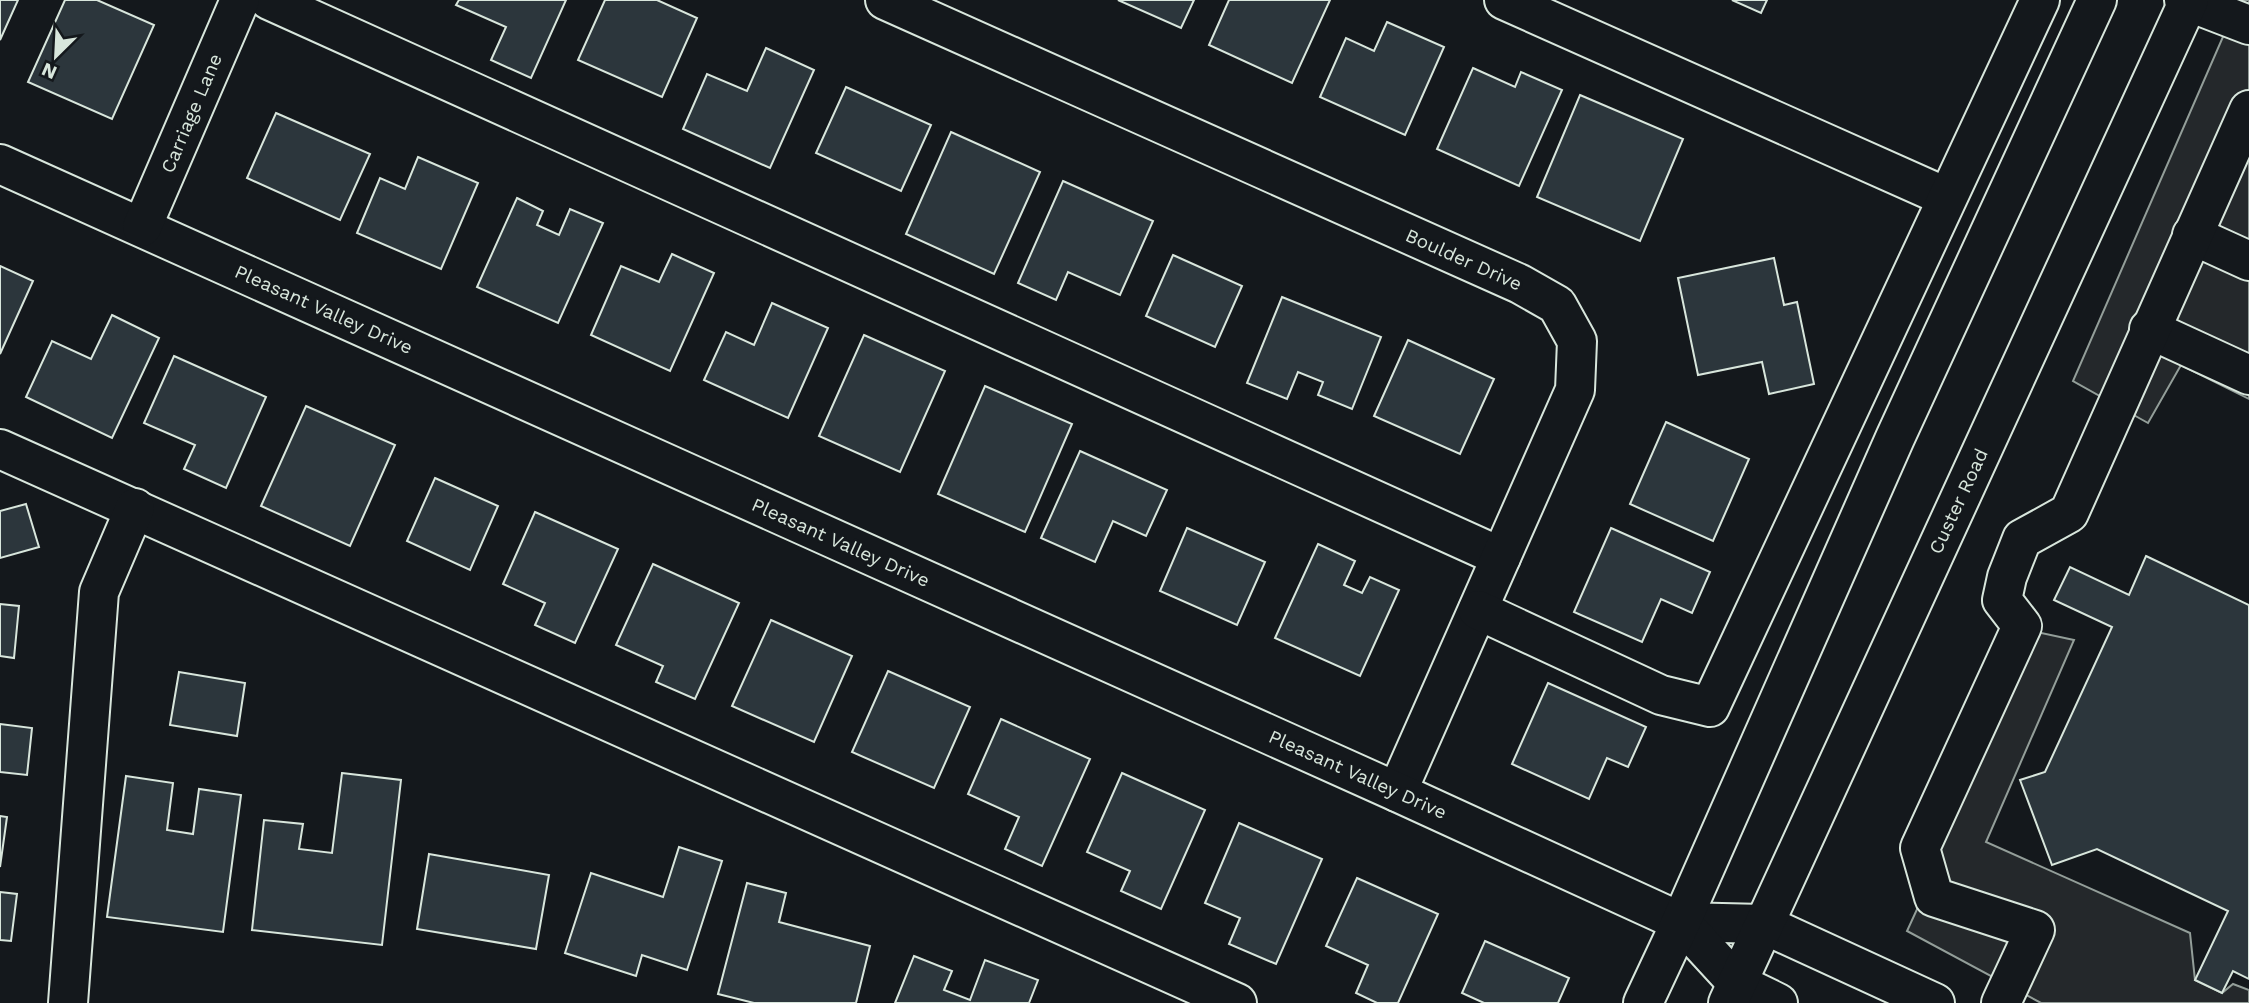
<svg xmlns="http://www.w3.org/2000/svg" width="2249" height="1003" font-family="'Work Sans',sans-serif">
  <rect width="100%" height="100%" fill="#14181c"/>
  <!-- parking -->
  <g fill="#24282b" stroke="#939e99" stroke-width="2">
    <path d="M2239,0h10v399l-68,-34 -33,58 -75,-42z"/>
    <path d="M2004,625l70,15 -88,202 204,91 5,47 27,13 11,-9 16,6v13h-208l-134,-72 18,-39 -23,-52z"/>
  </g>
  <!-- building -->
  <g fill="#2c363c" stroke="#d8e6dc" stroke-width="2">
    <path d="M0,0h18l-18,40z"/>
    <path d="M65,0h32l57,25 -42,94 -84,-37z"/>
    <path d="M459,0h107l-35,78 -40,-18 15,-33 -50,-22z"/>
    <path d="M605,0h52l40,18 -35,79 -84,-37z"/>
    <path d="M1118,0h76l-13,28z"/>
    <path d="M1229,0h101l-38,83 -83,-38z"/>
    <path d="M1732,0h35l-6,13z"/>
    <path d="M1387,22l57,25 -39,88 -85,-38 26,-59 28,13z"/>
    <path d="M766,48l48,22 -44,98 -87,-39 24,-55 40,17z"/>
    <path d="M1473,68l42,19 6,-15 41,18 -43,96 -82,-37z"/>
    <path d="M846,87l85,38 -30,66 -85,-38z"/>
    <path d="M1580,95l103,44 -43,102 -103,-44z"/>
    <path d="M276,113l94,41 -30,66 -93,-42z"/>
    <path d="M951,132l89,40 -46,102 -88,-40z"/>
    <path d="M418,157l60,26 -37,86 -84,-36 23,-55 25,11z"/>
    <path d="M1063,181l90,40 -33,74 -52,-23 -12,28 -38,-17z"/>
    <path d="M517,198l26,13 -6,14 22,10 11,-26 33,14 -45,100 -81,-36z"/>
    <path d="M672,254l42,19 -44,98 -79,-36 30,-69 38,16z"/>
    <path d="M1173,255l69,31 -27,61 -69,-31z"/>
    <path d="M1774,258l10,47 13,-3 17,82 -45,10 -7,-32 -64,13 -20,-97z"/>
    <path d="M0,266l33,15 -33,73z"/>
    <path d="M1282,297l99,40 -29,72 -34,-14 5,-13 -25,-10 -11,27 -40,-16z"/>
    <path d="M772,303l56,25 -40,90 -84,-38 22,-48 28,13z"/>
    <path d="M112,315l47,23 -47,100 -86,-41 26,-56 39,18z"/>
    <path d="M864,335l81,36 -45,101 -81,-36z"/>
    <path d="M1408,340l86,39 -34,75 -86,-38z"/>
    <path d="M174,356l92,41 -40,91 -42,-19 11,-24 -51,-22z"/>
    <path d="M985,386l87,38 -47,108 -87,-38z"/>
    <path d="M306,406l89,39 -45,101 -89,-40z"/>
    <path d="M1666,422l83,37 -36,82 -83,-37z"/>
    <path d="M1080,451l87,39 -21,46 -33,-15 -18,41 -54,-24z"/>
    <path d="M435,478l63,28 -28,64 -63,-29z"/>
    <path d="M26,504l13,43 -39,11v-47z"/>
    <path d="M535,512l83,37 -43,94 -40,-18 10,-22 -42,-19z"/>
    <path d="M1187,528l78,34 -28,63 -77,-34z"/>
    <path d="M1611,528l99,44 -18,41 -31,-14 -19,43 -68,-30z"/>
    <path d="M1318,544l37,17 -11,24 18,8 8,-16 29,13 -39,86 -85,-38z"/>
    <path d="M2146,556l103,49v374l-16,-8 -11,22 -27,-13 33,-69 -131,-62 -45,16 -32,-85 25,-8 67,-145 -58,-27 16,-33 59,28z"/>
    <path d="M653,564l86,39 -44,96 -39,-17 7,-16 -47,-21z"/>
    <path d="M0,604l19,2 -5,52 -14,-2z"/>
    <path d="M771,620l81,36 -38,86 -82,-36z"/>
    <path d="M888,671l82,36 -36,81 -82,-36z"/>
    <path d="M179,672l66,11 -8,53 -67,-11z"/>
    <path d="M1548,683l98,44 -18,40 -21,-9 -18,41 -77,-35z"/>
    <path d="M1001,719l89,40 -48,107 -37,-17 14,-32 -51,-23z"/>
    <path d="M0,724l32,4 -5,47 -27,-3z"/>
    <path d="M342,773l59,7 -19,165 -130,-15 12,-110 39,4 -4,25 33,4z"/>
    <path d="M1122,773l83,37 -44,99 -40,-18 9,-20 -43,-19z"/>
    <path d="M126,776l47,7 -6,47 26,4 6,-45 42,6 -18,137 -116,-15z"/>
    <path d="M0,816l7,1 -7,50z"/>
    <path d="M1239,823l83,36 -46,105 -47,-20 11,-26 -35,-15z"/>
    <path d="M679,847l43,14 -35,109 -45,-15 -6,21 -71,-23 26,-80 72,24z"/>
    <path d="M429,854l120,21 -13,74 -119,-20z"/>
    <path d="M1357,878l81,36 -40,89h-21l-21,-10 12,-28 -42,-19z"/>
    <path d="M747,883l39,10 -7,29 91,24 -14,57h-102l-36,-9z"/>
    <path d="M0,892l17,2 -6,47 -11,-1z"/>
    <path d="M1485,941l84,37 -11,25h-74l-22,-10z"/>
    <path d="M914,956l38,15 -8,19 26,10 15,-40 53,20 -9,23h-134z"/>
  </g>
  <g fill="none" stroke-linecap="round" stroke-linejoin="round">
    <!-- minor casing -->
    <g stroke="#d8e6dc" stroke-width="42">
      <g id="minor">
        <path d="M269,0l1232,557"/>
        <path d="M885,0l635,284 37,21 20,36 -2,49 -178,402"/>
        <path d="M1504,0l442,197"/>
        <path d="M2184,0l65,25"/>
        <path d="M0,164l1397,628 284,130 82,2 172,79"/>
        <path d="M142,227l98,-227"/>
        <path d="M2192,235l57,26"/>
        <path d="M2149,329l100,46"/>
        <path d="M0,449l1237,554"/>
        <path d="M1478,610l183,85 49,12 330,-707"/>
        <path d="M1681,922l56,61 41,20"/>
        <path d="M68,1003l31,-411 36,-84"/>
        <path d="M2001,1003l34,-73 -101,-33 -14,-49 102,-222 -20,-26 5,-23 15,-38 47,-26 180,-403"/>
      </g>
    </g>
    <!-- major casing -->
    <g stroke="#d8e6dc" stroke-width="42">
      <g id="major">
        <path d="M1643,1003l38,-81 214,-484 202,-438"/>
        <path d="M1728,1003l461,-1003"/>
      </g>
    </g>
    <!-- minor -->
    <use href="#minor" stroke="#14181c" stroke-width="38"/>
    <!-- major -->
    <use href="#major" stroke="#14181c" stroke-width="38"/>
  </g>
  <g text-anchor="middle" stroke-width="5" stroke-linejoin="round" paint-order="stroke">
    <!-- street labels -->
    <g font-size="19" fill="#d8e6dc" stroke="#14181c">
      <text transform="translate(191 113) rotate(-67)" y="7">Carriage Lane</text>
      <text transform="translate(1464 259) rotate(24)" y="7">Boulder Drive</text>
      <text transform="translate(324 309) rotate(24)" y="7">Pleasant Valley Drive</text>
      <text transform="translate(1958 501) rotate(-65)" y="7">Custer Road</text>
      <text transform="translate(841 542) rotate(24)" y="7">Pleasant Valley Drive</text>
      <text transform="translate(1358 774) rotate(24)" y="7">Pleasant Valley Drive</text>
    </g>
  </g>
  <!-- north arrow -->
  <g transform="translate(56 56) rotate(204)" stroke="#14181c" stroke-width="5" paint-order="stroke">
  <path d="M0-5L12 26L0 18L-12 26Z" fill="#d8e6dc"/>
  <text y="-10" font-size="19" font-weight="bold" text-anchor="middle" fill="#d8e6dc">N</text>
  </g>
</svg>
